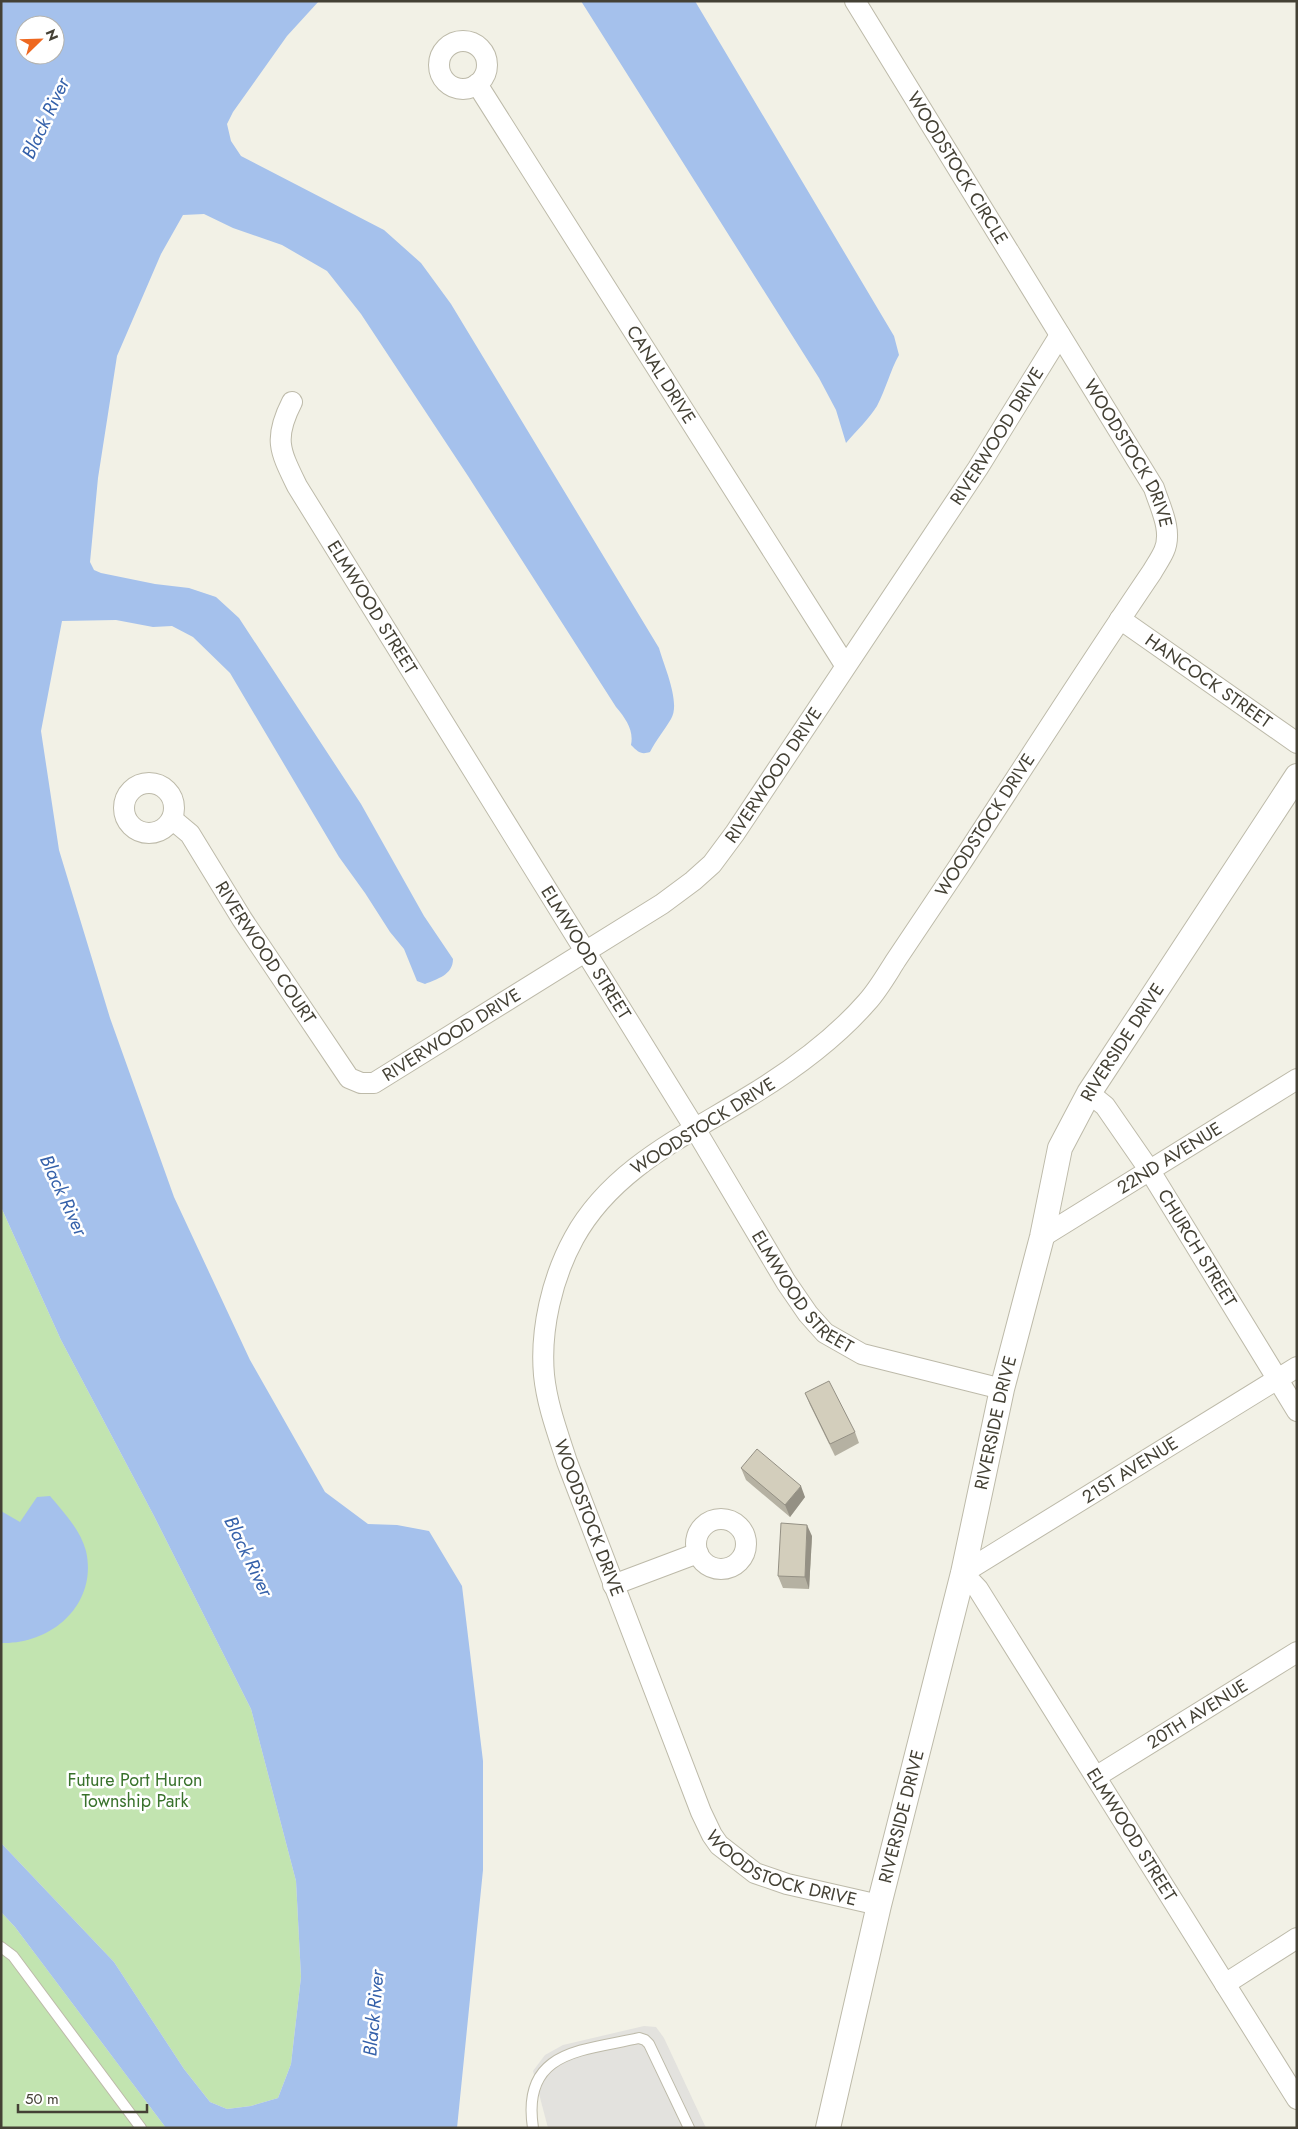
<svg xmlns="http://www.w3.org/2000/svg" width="1298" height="2129" font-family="Jost,sans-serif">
  <rect width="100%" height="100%" fill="#f2f1e6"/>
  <!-- green -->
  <g fill="#c2e4b0">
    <path d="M1,1207l60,133 93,176 97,193 45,172 5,96 -10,87 -13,34 -27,8 -24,3 -17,-7 -26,-33 -70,-107 -113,-119z"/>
    <path d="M1,1912l14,15 151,201h-165z"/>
  </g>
  <!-- parking -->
  <path fill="#e3e2de" d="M644,2026l12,1 8,11 42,90h-158l-15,-57 12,-16 18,-10z"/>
  <!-- water -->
  <g fill="#a5c1ec" fill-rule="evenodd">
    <path d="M1,1h318l-32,35 -54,76 -6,12 4,17 10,15 143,74 37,33 30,41 208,344c5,18 22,55 12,71 -7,12 -15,21 -21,33 -9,3 -12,0 -19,-7 3,-15 -5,-26 -15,-38l-148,-231 -107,-162 -34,-43 -45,-26 -49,-17 -29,-14 -21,1 -22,39 -44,102 -19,122 -8,84 4,8 7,3 54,11 34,4 27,9 23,21 122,186 63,112 29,43c0,16 -16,20 -28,25l-8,-3 -13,-32 -14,-17 -25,-39 -26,-36 -109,-184 -37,-36 -21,-11 -19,1 -37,-7 -54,1 -21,110 18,119 51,168 64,179 76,163 75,132 43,32 29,1 32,6 33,55 21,175v109l-26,258h-291l-151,-201 -14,-15v-69l113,119 70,107 26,33 17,7 24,-3 27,-8 13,-34 10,-87 -5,-96 -45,-172 -97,-193 -93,-176 -60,-133zM25,25h30v30h-30z"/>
    <path d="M581,1h114l199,335 5,19c-9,16 -13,34 -22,51 -8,13 -21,25 -31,37l-10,-33 -17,-32z"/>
    <path d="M50,1496c14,17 30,33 36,55 12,53 -34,94 -85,92v-132l19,11 17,-25z"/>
  </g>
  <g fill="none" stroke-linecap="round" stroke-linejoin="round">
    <!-- service casing -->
    <g stroke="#bdbaa9" stroke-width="12">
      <g id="service">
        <path d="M1,1947l12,9 128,172"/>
        <path d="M533,2128c-12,-78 49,-77 106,-90l6,2 4,4 40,84"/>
      </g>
    </g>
    <!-- minor casing -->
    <g stroke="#bdbaa9" stroke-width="22">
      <g id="minor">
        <path id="s1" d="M855,1l299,487c6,19 19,43 10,63 -3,7 -8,14 -12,21 -66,97 -129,196 -193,294 -21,31 -42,63 -63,94 -9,14 -18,30 -29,42 -34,39 -76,69 -119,95 -65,40 -136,72 -174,141 -22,40 -34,92 -30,137 3,30 14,59 23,87l134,350 11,23 7,10 36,28 32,11 92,21"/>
        <circle cx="463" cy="65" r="24"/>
        <path id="s2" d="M477,84l368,581"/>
        <path id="s3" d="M292,402c-19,37 -12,49 5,84l397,641 92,155 22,32 17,19 37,21 140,35"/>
        <path id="s4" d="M1120,619l177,124"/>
        <circle cx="149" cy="808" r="25"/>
        <path id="s5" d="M172,819l18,15 52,85 107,159 12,5h13l288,-179 31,-23 19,-17 23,-31 243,-365 82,-133"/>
        <path id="s6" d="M1089,1093l16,13 45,65 147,240"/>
        <path id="s7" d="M1042,1237l255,-158"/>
        <path id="s8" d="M1297,1367l-334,206 15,16 319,510"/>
        <circle cx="721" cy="1544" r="25"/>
        <path d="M613,1585l85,-32"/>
        <path id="s9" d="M1097,1776l200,-124"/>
        <path d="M1225,1984l72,-46"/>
      </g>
    </g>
    <!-- tertiary casing -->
    <g stroke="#bdbaa9" stroke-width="26">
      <g id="tertiary">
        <path id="s10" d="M828,2128l51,-223 84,-332 39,-184 40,-152 18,-89 29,-55 208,-317"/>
      </g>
    </g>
    <!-- service -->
    <use href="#service" stroke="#fff" stroke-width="10"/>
    <!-- minor -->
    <use href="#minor" stroke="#fff" stroke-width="20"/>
    <!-- tertiary -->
    <use href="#tertiary" stroke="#fff" stroke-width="24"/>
  </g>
  <!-- wall -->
  <g fill="#b5b1a2">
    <path d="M805,1393l50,39 4,11 -24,13 -25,-51z"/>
    <path d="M741,1468l64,29 -15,20 -44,-37z"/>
    <path d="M812,1536l-3,53 -26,-1 -5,-12z"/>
  </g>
  <!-- shaded-wall -->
  <g fill="#949084">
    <path d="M801,1486l4,11 -15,20 -5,-12z"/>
    <path d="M807,1525l5,11 -3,53 -4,-12z"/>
  </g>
  <!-- building -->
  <g fill="#d3cebc" stroke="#949084">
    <path d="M829,1381l26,51 -25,12 -25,-51z"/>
    <path d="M757,1449l44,37 -16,19 -44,-37z"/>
    <path d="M781,1523l26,2 -2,52 -27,-1z"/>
  </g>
  <g text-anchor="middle" stroke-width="5" stroke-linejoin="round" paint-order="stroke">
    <!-- street labels -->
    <g font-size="18" fill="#444135" stroke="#fff">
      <text dy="6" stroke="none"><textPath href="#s1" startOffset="196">WOODSTOCK CIRCLE</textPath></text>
      <text dy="6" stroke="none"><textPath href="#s2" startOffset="344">CANAL DRIVE</textPath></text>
      <text dy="6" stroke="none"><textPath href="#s5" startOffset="1258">RIVERWOOD DRIVE</textPath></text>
      <text dy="6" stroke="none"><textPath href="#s1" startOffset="529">WOODSTOCK DRIVE</textPath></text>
      <text dy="6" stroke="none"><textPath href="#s3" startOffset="232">ELMWOOD STREET</textPath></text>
      <text dy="6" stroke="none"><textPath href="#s4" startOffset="108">HANCOCK STREET</textPath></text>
      <text dy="6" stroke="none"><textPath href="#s5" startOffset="852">RIVERWOOD DRIVE</textPath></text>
      <text transform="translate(985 825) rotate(-57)" y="6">WOODSTOCK DRIVE</text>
      <text dy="6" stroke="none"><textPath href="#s3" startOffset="638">ELMWOOD STREET</textPath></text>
      <text dy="6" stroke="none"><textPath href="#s5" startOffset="164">RIVERWOOD COURT</textPath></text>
      <text dy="6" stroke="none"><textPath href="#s5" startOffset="432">RIVERWOOD DRIVE</textPath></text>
      <text dy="6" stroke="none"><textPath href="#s10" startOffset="1130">RIVERSIDE DRIVE</textPath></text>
      <text transform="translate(703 1126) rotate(-32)" y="6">WOODSTOCK DRIVE</text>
      <text dy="6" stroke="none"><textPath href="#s7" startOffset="150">22ND AVENUE</textPath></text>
      <text dy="6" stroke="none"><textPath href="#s6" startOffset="190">CHURCH STREET</textPath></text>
      <text dy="6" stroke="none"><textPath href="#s3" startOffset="1042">ELMWOOD STREET</textPath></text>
      <text dy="6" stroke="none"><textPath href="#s10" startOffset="725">RIVERSIDE DRIVE</textPath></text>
      <text transform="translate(1130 1470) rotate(-32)" y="6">21ST AVENUE</text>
      <text dy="6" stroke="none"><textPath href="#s1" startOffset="1849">WOODSTOCK DRIVE</textPath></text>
      <text dy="6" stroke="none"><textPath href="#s9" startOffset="118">20TH AVENUE</textPath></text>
      <text dy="6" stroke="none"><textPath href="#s10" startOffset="320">RIVERSIDE DRIVE</textPath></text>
      <text dy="6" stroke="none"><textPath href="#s8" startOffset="704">ELMWOOD STREET</textPath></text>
      <text dy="6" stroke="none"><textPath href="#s1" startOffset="2269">WOODSTOCK DRIVE</textPath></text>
    </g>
    <!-- park labels -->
    <g font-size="18" fill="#39722c" stroke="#fff">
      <text x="135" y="1786">Future Port Huron<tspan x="135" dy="21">Township Park</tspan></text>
    </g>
    <!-- water labels -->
    <g font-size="19" font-style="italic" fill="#3561aa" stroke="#fff">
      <text transform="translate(45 118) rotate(-65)" y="7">Black River</text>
      <text transform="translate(64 1195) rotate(65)" y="7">Black River</text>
      <text transform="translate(249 1556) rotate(64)" y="7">Black River</text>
      <text transform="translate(373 2013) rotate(-85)" y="7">Black River</text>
    </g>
  </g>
  <!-- border -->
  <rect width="1298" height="2129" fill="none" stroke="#444135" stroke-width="5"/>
  <!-- north arrow -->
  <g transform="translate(40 40) rotate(67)"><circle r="24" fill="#ffffff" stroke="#b4b3ae"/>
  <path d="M0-4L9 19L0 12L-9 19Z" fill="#ee6820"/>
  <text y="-8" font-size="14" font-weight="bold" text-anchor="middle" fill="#444135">N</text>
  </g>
  <!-- scale -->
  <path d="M18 2104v8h129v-8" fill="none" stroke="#444135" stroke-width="2.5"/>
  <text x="25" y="2104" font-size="15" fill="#444135" stroke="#ffffff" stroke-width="4" paint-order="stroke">50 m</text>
</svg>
